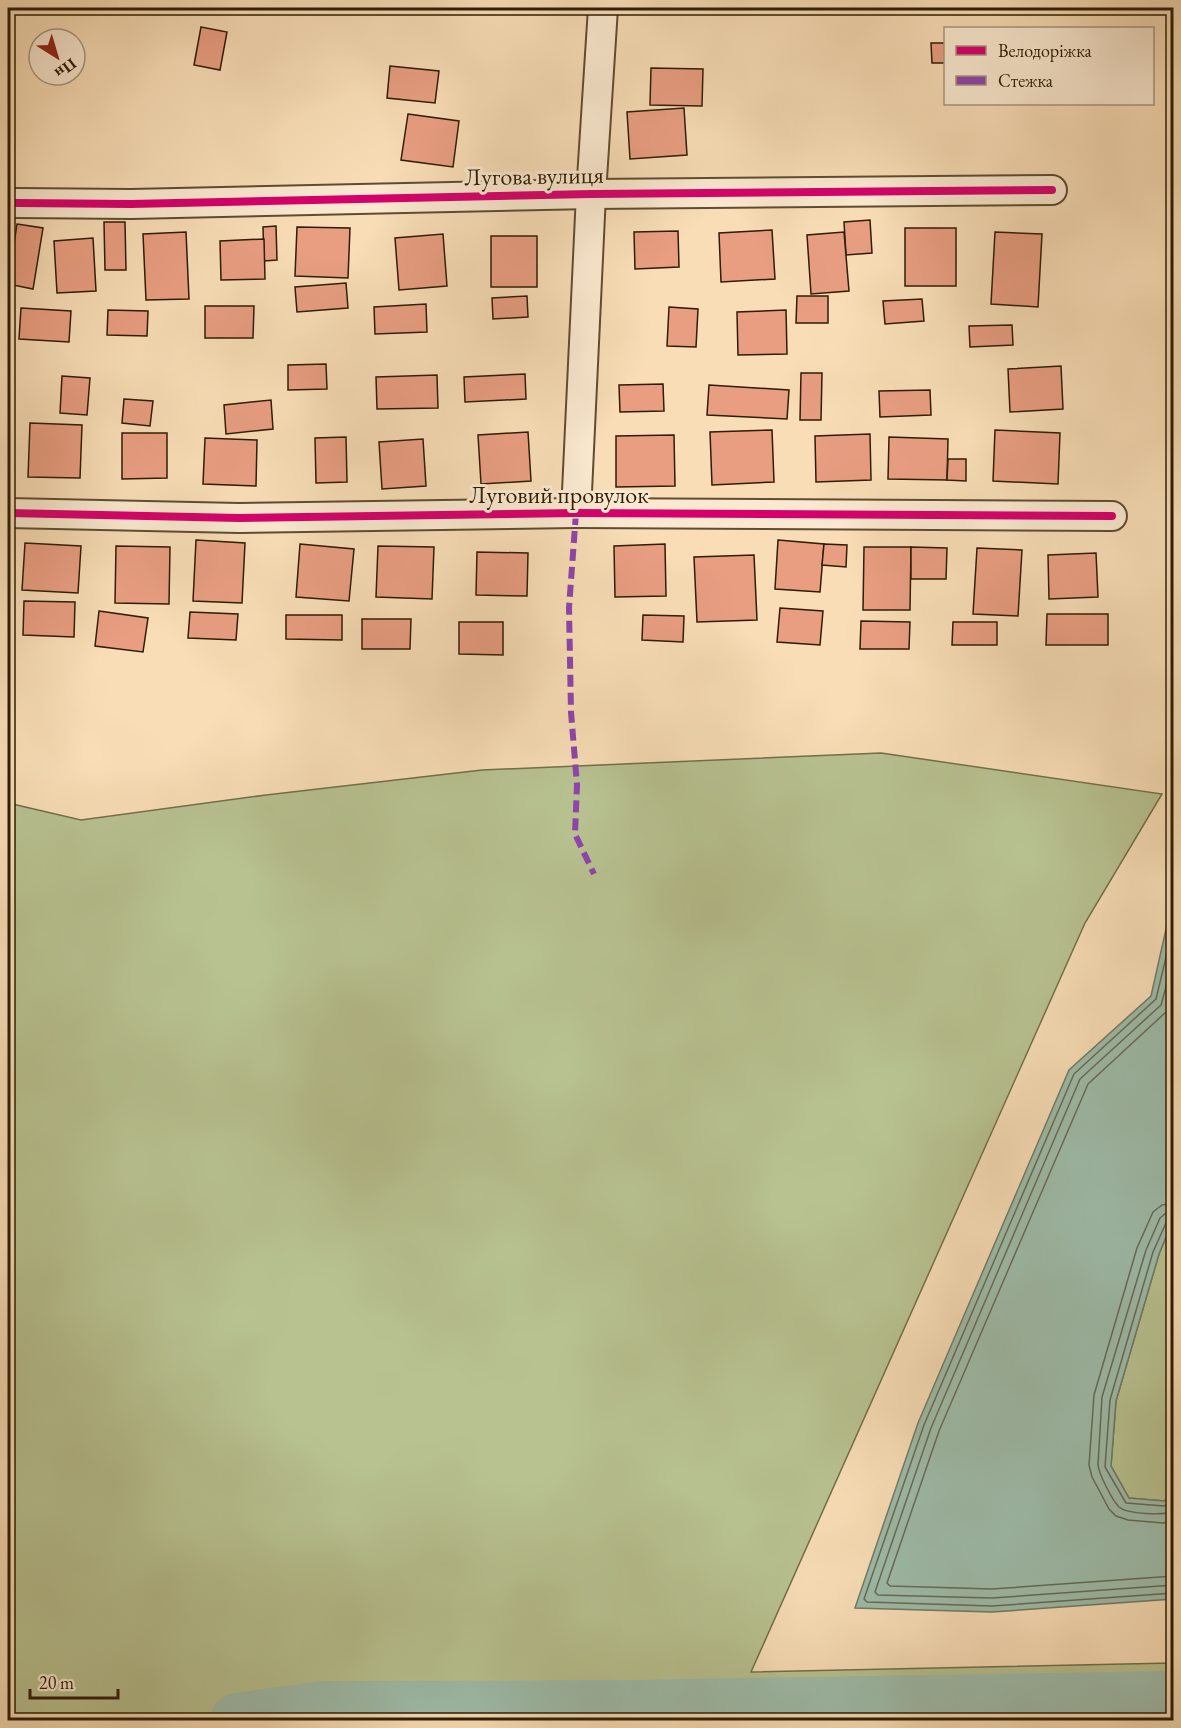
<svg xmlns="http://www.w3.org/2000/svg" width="1181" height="1728" font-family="'EB Garamond',serif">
  <rect width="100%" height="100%" fill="#f8ddb6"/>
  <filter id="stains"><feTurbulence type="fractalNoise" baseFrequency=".00333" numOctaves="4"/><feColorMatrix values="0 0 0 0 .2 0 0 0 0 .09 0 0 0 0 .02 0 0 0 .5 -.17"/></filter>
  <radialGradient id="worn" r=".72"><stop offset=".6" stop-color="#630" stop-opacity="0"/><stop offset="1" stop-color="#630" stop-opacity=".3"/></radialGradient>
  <!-- green -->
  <g fill="#b8c291" stroke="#736f4a" stroke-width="1.5">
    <path d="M881,753l281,41 -77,129 -334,749 422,-9v57h-1165v-917l73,17 185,-25 216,-25z"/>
    <path d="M1173,1220v274l-9,7 -35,-3 -18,-32 5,-65 43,-147z"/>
  </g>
  <!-- water -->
  <path fill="#9ebcaa" stroke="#717c68" stroke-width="1.5" d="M1173,898v322l-14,34 -43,147 -5,65 18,32 35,3 9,-7v105l-181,13 -137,-4 63,-185 151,-353 82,-74z"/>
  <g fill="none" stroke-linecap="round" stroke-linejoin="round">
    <!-- shore -->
    <g stroke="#666c57" stroke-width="1.5">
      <path d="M1174,924l-18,75 -82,75 -150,351 -60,174 3,3 125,4 182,-13"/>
      <path d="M1174,958l-13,47 -81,74 -149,349 -56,164 3,3 114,3 182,-13"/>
      <path d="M1174,997l-8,15 -78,72 -149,347 -52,152 3,3 102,3 182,-13"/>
      <path d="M1174,1203l-12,2 -9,7 -16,36 -43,147 -5,70 3,12 17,32 7,7 12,4 35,3 11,-2"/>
      <path d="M1174,1212l-8,1 -6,5 -14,32 -44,147 -4,68c1,9 14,35 21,42 8,7 46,9 55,4"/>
      <path d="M1174,1220l-8,3 -13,29 -43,148 -5,67 21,36 38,3 10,-5"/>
    </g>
    <!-- river -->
    <path stroke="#9ebcaa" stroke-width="54" d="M237,1720l86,-12 309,-1 542,-9"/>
  </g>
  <!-- building -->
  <g fill="#e99e82" stroke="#2e1c04" stroke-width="1.5">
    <path d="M201,27l26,5 -7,38 -26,-5z"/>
    <path d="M931,43h15v20h-14z"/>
    <path d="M390,66l49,5 -4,32 -48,-5z"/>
    <path d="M651,68l52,1 -1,37 -52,-1z"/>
    <path d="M684,108l3,47 -57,4 -3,-47z"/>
    <path d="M408,114l51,7 -6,46 -52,-7z"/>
    <path d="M870,220l2,33 -26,2 -2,-33z"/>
    <path d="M104,222h21l1,48h-21z"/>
    <path d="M17,224l26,4 -10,61 -25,-5z"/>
    <path d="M276,226l1,34 -13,1 -1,-34z"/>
    <path d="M297,227l53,1 -2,50 -53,-2z"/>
    <rect x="905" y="228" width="51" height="58"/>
    <path d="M772,230l3,49 -54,3 -2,-49z"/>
    <path d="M678,231l1,36 -44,2 -1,-37z"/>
    <path d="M186,232l3,67 -43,1 -3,-66z"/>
    <path d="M844,232l5,59 -38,3 -4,-59z"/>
    <path d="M995,232l47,2 -4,73 -47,-3z"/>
    <path d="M443,234l4,52 -48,4 -4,-52z"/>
    <rect x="491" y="236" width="46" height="51"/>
    <path d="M93,238l3,53 -39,2 -3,-52z"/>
    <path d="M264,239l1,40 -44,1 -1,-39z"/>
    <path d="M346,283l2,25 -51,4 -2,-25z"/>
    <path d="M527,296l1,21 -35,2 -1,-21z"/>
    <path d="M797,296h31v27h-32z"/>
    <path d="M922,299l2,22 -39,3 -2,-23z"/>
    <path d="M426,304l1,28 -52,2 -1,-27z"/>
    <path d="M205,306h49l-1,32h-48z"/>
    <path d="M669,307l29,2 -2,38 -29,-1z"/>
    <path d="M21,308l50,3 -2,31 -50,-3z"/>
    <path d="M108,310l40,1 -1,25 -40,-1z"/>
    <path d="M786,310l1,44 -49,1 -1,-43z"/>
    <path d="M1012,325l1,20 -43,2 -1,-21z"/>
    <path d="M326,364l1,25 -39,1v-25z"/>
    <path d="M1061,366l2,43 -53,3 -2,-43z"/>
    <path d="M801,373h21l-1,47h-21z"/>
    <path d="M525,374l1,25 -61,3 -1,-25z"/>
    <path d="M437,375l1,33 -61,1 -1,-32z"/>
    <path d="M62,376l28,2 -3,37 -27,-2z"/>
    <path d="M663,384l1,27 -44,1 -1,-27z"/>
    <path d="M709,385l80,5 -2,29 -80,-4z"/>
    <path d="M930,390l1,25 -51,2 -1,-26z"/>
    <path d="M124,399l29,2 -3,25 -28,-3z"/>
    <path d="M271,400l2,29 -47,5 -2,-29z"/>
    <path d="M30,423l52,2 -2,53 -52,-1z"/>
    <path d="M772,430l2,52 -62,3 -2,-53z"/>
    <path d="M995,430l65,3 -2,51 -65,-3z"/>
    <path d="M528,432l3,49 -50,3 -3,-49z"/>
    <path d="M122,433h45v45l-45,1z"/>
    <path d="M870,434l1,46 -55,2 -1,-46z"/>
    <path d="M674,435l1,51 -59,1v-51z"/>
    <path d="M346,437l1,45 -31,1 -1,-45z"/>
    <path d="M889,437l59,2 -1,41 -59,-1z"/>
    <path d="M205,438l52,2 -1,46 -53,-2z"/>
    <path d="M423,439l3,47 -44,3 -3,-47z"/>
    <path d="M948,459h18v22l-19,-1z"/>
    <path d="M196,540l49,3 -3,60 -49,-2z"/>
    <path d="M778,540l46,4 -4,48 -45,-3z"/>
    <path d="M25,543l56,3 -3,47 -56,-3z"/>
    <path d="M300,544l54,5 -5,52 -53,-4z"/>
    <path d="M665,544l1,52 -51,1 -1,-51z"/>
    <path d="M824,544l23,1 -1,22 -24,-2z"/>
    <path d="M116,546l54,1 -1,57 -54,-1z"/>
    <path d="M378,546l56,1 -2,52 -56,-2z"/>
    <path d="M864,547h47l-1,63h-47z"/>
    <path d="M911,547l36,1 -1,31h-35z"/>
    <path d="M977,548l45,2 -4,66 -45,-2z"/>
    <path d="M477,552l51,1 -1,43 -51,-1z"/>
    <path d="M1096,553l2,44 -49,2 -1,-44z"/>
    <path d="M754,555l3,65 -60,2 -3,-65z"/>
    <path d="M24,601l51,1 -1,35 -51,-2z"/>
    <path d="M780,608l43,3 -3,34 -43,-3z"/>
    <path d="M99,611l49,7 -5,34 -48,-6z"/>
    <path d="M190,612l48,2 -2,26 -48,-2z"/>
    <path d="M1047,614h61v31h-62z"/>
    <path d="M286,615h56v25l-56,-1z"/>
    <path d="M643,615l41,1 -1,26 -41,-2z"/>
    <path d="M362,619h49l-1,30h-48z"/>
    <path d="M861,621l49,1 -1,27h-49z"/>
    <path d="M459,622h44v33l-44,-1z"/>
    <path d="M953,622h44v23h-45z"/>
  </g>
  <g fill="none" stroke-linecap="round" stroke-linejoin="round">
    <!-- street casing -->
    <g stroke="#604c30" stroke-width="32">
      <g id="street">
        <path d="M16,203l115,1 460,-10 461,-4"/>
        <path d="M8,513l231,5 337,-5 536,3"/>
        <path d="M576,513l15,-319 12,-186"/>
      </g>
    </g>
    <!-- street -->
    <use href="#street" stroke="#fae9d0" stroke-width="28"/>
    <!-- quiet -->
    <path stroke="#8e44ad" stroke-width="6" stroke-dasharray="12 6" stroke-linecap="butt" d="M576,513l-7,95 2,104 6,73 -2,49 19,40"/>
    <!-- cycleway casing -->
    <g stroke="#fae9d0" stroke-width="11">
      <g id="cycleway">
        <path d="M16,203l115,1 460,-10 461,-4"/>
        <path d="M8,513l231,5 337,-5 536,3"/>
      </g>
    </g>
    <!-- cycleway -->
    <use href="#cycleway" stroke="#d6006c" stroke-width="8"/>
  </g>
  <g text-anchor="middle" stroke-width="6" stroke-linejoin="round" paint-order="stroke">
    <!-- street labels -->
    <g font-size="24" fill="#2e1c04" stroke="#fae9d0">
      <text transform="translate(534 176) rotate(-1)" y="8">Лугова вулиця</text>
      <text x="559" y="503">Луговий провулок</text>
    </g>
  </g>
  <!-- margin -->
  <rect width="1181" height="1728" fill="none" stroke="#f8ddb6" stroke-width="30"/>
  <rect x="9" y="9" width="1163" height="1710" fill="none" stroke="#2e1c04" stroke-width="3"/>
  <rect x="15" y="15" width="1151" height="1698" fill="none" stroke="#2e1c04" stroke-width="1.5"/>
  <!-- legend -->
  <rect x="944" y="27" width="210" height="78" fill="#fae9d0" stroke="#a8977e" stroke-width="1.5"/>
  <rect x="956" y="46" width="30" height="9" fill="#d6006c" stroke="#a8977e" stroke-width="1.5"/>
  <text x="998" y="57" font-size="18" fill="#2e1c04">Велодоріжка</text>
  <rect x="956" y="76" width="30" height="9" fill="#8e44ad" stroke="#a8977e" stroke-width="1.5"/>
  <text x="998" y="87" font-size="18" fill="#2e1c04">Стежка</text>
  <!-- north arrow -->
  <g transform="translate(57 57) rotate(143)"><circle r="28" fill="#fae9d0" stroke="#a8977e" stroke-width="1.5"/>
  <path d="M0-4.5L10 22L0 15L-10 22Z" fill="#8f2418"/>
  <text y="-9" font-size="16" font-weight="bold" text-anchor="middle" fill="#2e1c04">Пн</text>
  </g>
  <!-- scale -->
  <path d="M30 1689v9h88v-9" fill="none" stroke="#2e1c04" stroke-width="3"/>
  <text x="39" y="1689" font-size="18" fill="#2e1c04" stroke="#fae9d0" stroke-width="4.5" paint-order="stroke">20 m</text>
  <rect width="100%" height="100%" filter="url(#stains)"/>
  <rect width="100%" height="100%" fill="url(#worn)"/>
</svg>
